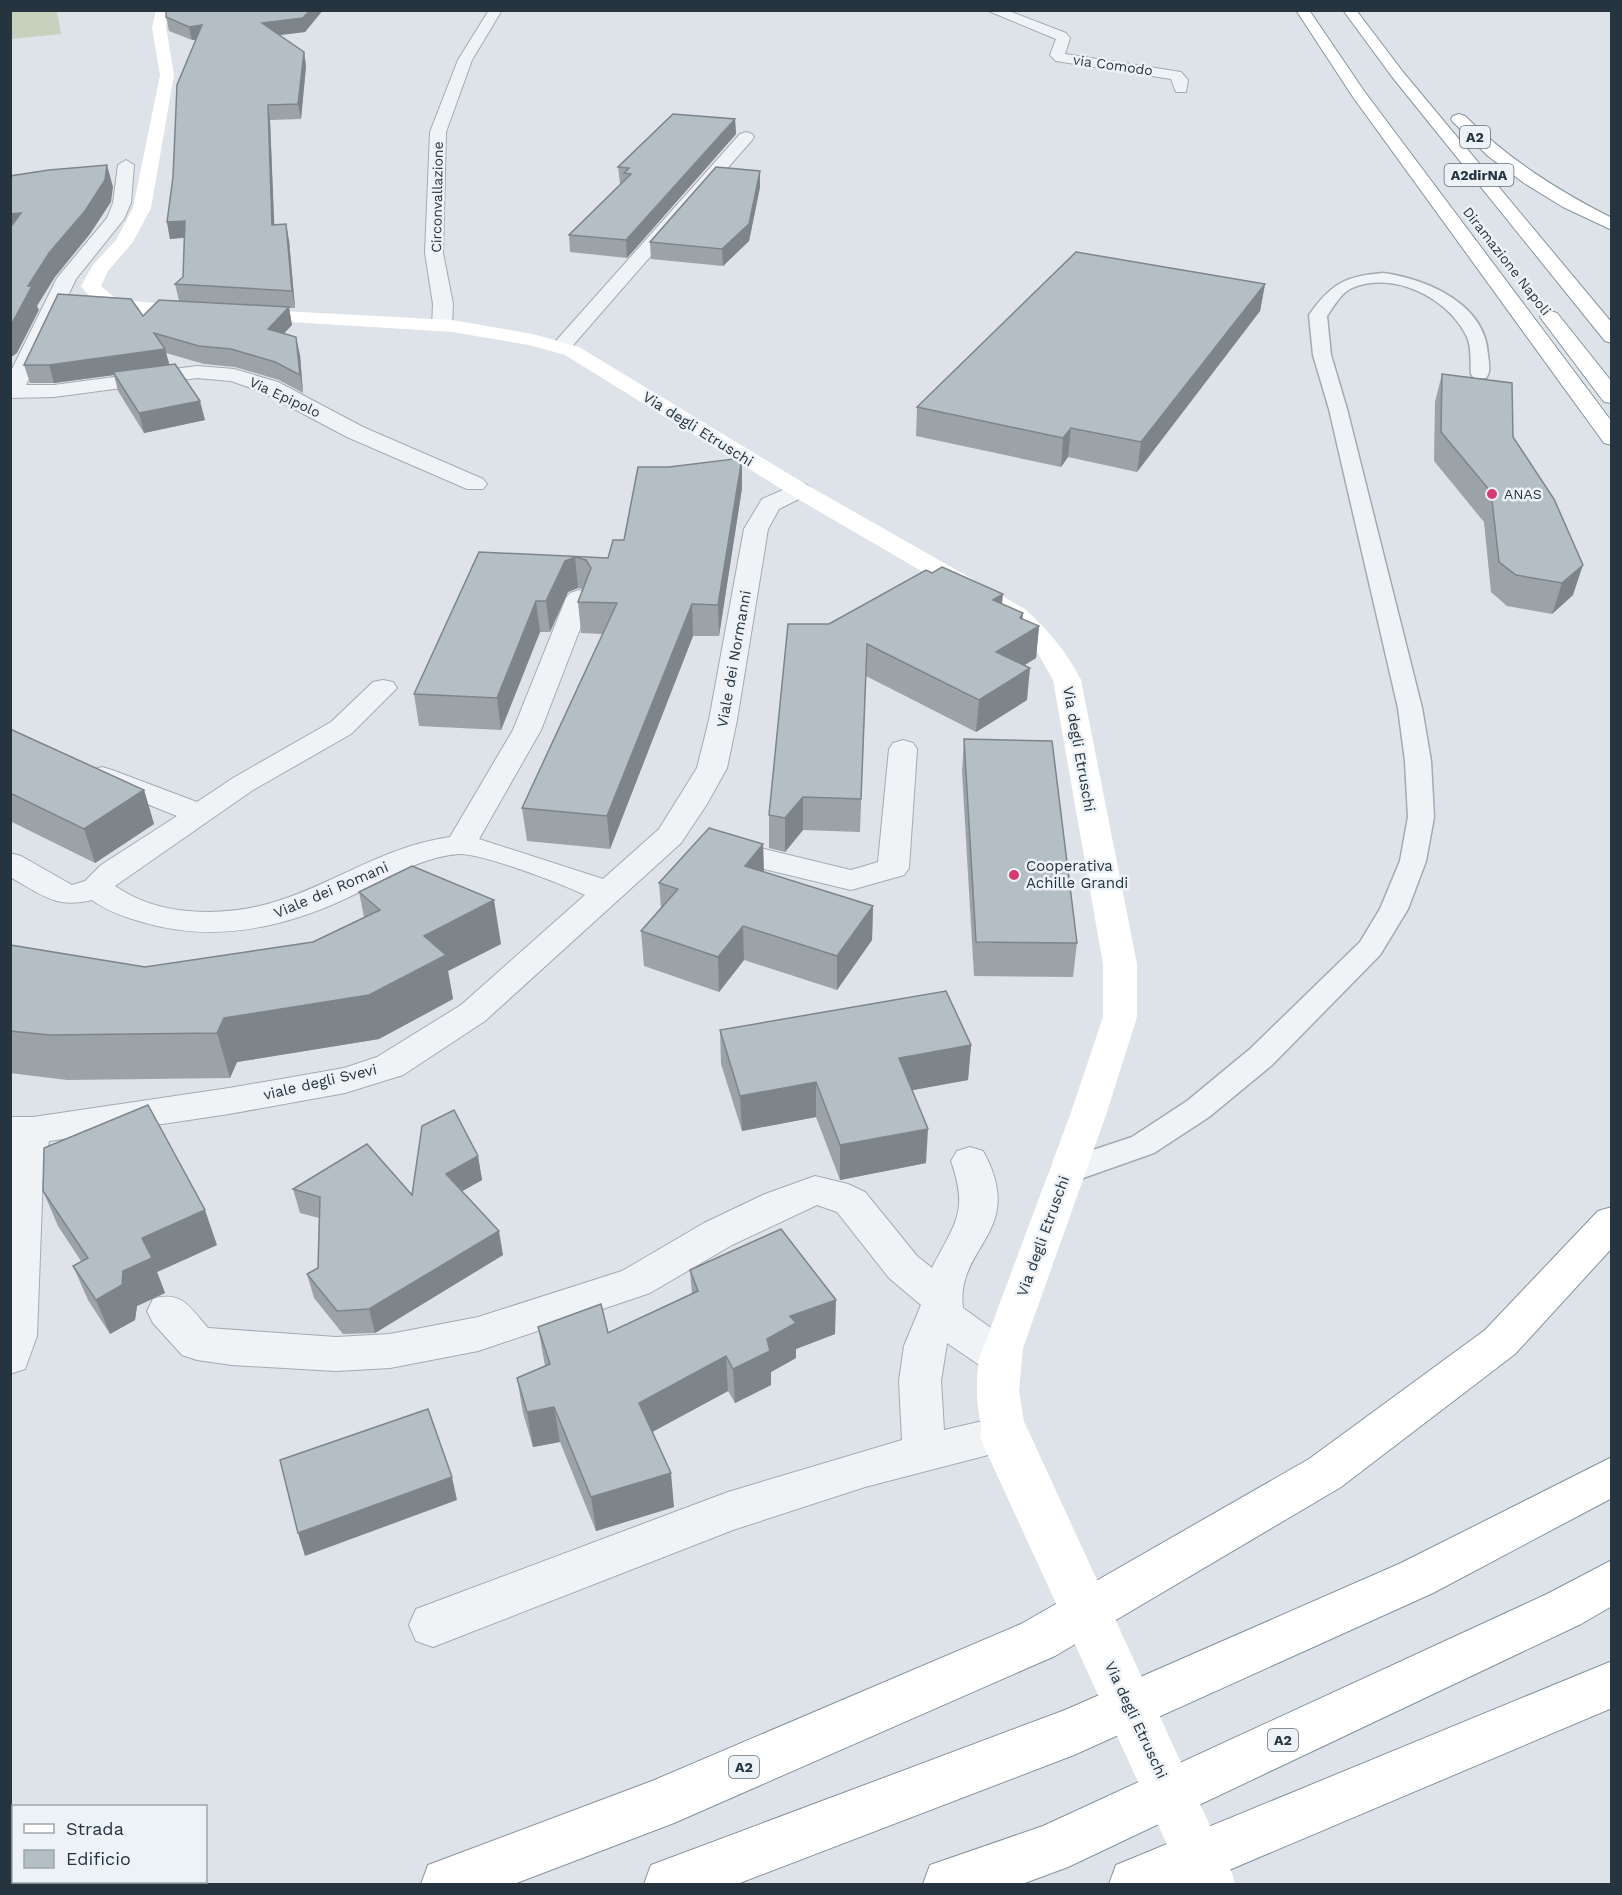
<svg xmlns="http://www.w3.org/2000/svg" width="1622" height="1895" font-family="'Work Sans',sans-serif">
  <rect width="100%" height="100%" fill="#dde3e8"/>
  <!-- green -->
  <path fill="#c7d2be" d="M11,10l46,1 4,23 -50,5z"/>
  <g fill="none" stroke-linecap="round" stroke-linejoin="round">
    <!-- service casing -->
    <g stroke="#a2abb2" stroke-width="3">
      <path id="service" d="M1383,273c44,6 103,31 105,82 1,8 3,17 -2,23h-12l-3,-4c-1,-12 1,-26 -4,-37 -18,-39 -74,-67 -115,-49 -11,5 -18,18 -25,28l4,39 16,54 75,299 9,53 3,56 -8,44 -18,48 -28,46 -108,110 -63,52 -55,36 -88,31 -12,-3 -4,-9 4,-9 78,-26 55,-36 63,-52 110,-107 20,-33 20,-48 8,-44 -3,-56 -7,-53 -69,-299 -16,-54 -4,-40c22,-31 36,-39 74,-42z"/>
    </g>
    <!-- minor casing -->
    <g stroke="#a2abb2" stroke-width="2">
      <g id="minor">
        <path d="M489,10h13l-30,50 -26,72 -3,121 10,51 -1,22 -3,4h-14l-3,-4 1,-22 -8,-51 5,-121 28,-72z"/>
        <path d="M986,10h20l60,23 4,5 -5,16 116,18 7,8 -2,12h-10l-5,-13 -115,-18 -6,-6 6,-16z"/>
        <path d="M746,132l6,2 2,3 -2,3 -184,211h-14l-3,-4 3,-4 186,-209z"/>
        <path d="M126,160l8,5 -3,38 -7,16 -48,60 -50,106h28l143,-19 37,3 44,13 85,45 120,52 4,5 -4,5h-16l-120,-52 -85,-45 -31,-11 -34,-3 -143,19 -44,1v-25l47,-95 50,-60 6,-15 5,-38z"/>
        <path d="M799,483l8,2 4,5 -4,5 -28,14 -11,20 -31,191 -10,48 -20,36 -26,39 -196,178 -82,54 -58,18 -116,21 -180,27 -6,34 -6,161 -12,33 -15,5v-257h23l196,-29 115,-20 33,-11 84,-52 124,-110c-23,-11 -103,-42 -126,-41 -40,3 -78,28 -114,45 -65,30 -133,44 -203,23 -18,-5 -35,-11 -50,-22 -37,9 -51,-6 -82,-23v-24l11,3 51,29 13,-4 16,-16 76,-49 -85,-34 -5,-6 5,-6 10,-3 10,3 85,32 36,-24 98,-56 42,-40 10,-2 10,2 4,6 -46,46 -98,56 -138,96c22,15 48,23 73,25 109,10 165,-60 262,-74l63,-107 53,-132 4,-5 9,-3 9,3 4,5 -51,132 -62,109 124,40 56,-50 38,-61 12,-48 35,-191 18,-30z"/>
        <path d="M903,740l10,3 4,6 -8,119 -5,7 -53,15 -140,-34 -4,-7 4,-7 11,-3 129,31 27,-8 11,-113 4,-6z"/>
        <path d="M970,1147l13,4c45,81 -28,95 -20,157l52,37 6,12 -6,12 -15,5 -15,-5 -38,-26 -6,38 3,49 60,-14 15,5 7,13 -7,13 -154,40 -132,43 -300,117 -17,-6 -7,-16 7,-16 312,-117 174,-52 -3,-59 5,-35 17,-41 -32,-27 -52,-66 -20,-7 -85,40 -82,48 -172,58 -88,17 -54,3 -104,-6 -35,-5 -15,-5 -29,-32 -6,-12 6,-12c29,-9 37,9 55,29l128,9 54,-3 88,-17 144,-46 82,-48 61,-29 50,-18 33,8 17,8 52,64 15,12c23,-45 37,-56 19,-107l6,-10z"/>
      </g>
    </g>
    <!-- motorway casing -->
    <g stroke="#84949f" stroke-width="2">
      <g id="motorway">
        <path d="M1296,10h13l55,81 248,331v23l-8,-2 -251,-346z"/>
        <path d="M1343,10h13l47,62 209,251v20l-7,-2 -212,-263z"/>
        <path d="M1459,114l6,2c43,43 92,74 147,102v12l-49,-23 -39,-24 -36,-27 -35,-34 -2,-3 2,-3z"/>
        <path d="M1550,311l7,2 55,69v21l-8,-1 -64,-85 3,-4z"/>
        <path d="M1612,1207v41l-97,106 -174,133 -286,169 -381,167 -160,61h-93l7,-19 224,-84 369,-157 288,-165 176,-129 113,-119z"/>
        <path d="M1612,1457v41l-179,95 -359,162 -337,129h-93l7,-19 414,-155 336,-147z"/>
        <path d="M1612,1560v46l-31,18 -513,243 -46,17h-99l7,-19 113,-39 504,-232z"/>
        <path d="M1612,1661v47l-416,176h-87l7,-19z"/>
      </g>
    </g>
    <!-- service -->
    <use href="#service" fill="#f0f3f6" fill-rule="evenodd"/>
    <!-- minor -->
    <use href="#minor" fill="#f0f3f6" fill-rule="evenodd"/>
    <!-- secondary -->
    <g fill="#fff" fill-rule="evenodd">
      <path d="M156,10h14l-4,17 8,48 -23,133 -18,34 -25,29 -7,15 13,11 11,3 78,8 3,4 -3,4 -7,2c-38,-2 -92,3 -115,-32l12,-21 23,-25 17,-32 27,-133 -8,-48z"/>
      <path d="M247,309l205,11 81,14 46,13 228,138 218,124c23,21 42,43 56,71l56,284v53l-31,98 -83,233 -4,43 7,43 -7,13 -15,5 -15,-5c-13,-27 -14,-58 -10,-88l91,-244 33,-98v-53l-50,-284 -17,-30 -29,-29 -216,-126 -226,-140 -36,-10 -77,-13 -212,-13 -3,-4 3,-4z"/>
    </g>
    <!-- motorway -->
    <use href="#motorway" fill="#fff" fill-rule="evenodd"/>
    <!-- secondary-bridge -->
    <path stroke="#fff" stroke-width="47" d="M1004,1434l207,450"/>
  </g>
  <!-- wall -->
  <g fill="#9ba3a9">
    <path d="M166,10h157l-18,22 -26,3 25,17 2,14 -5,53 -31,1 4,105 15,15 6,68h-6l3,17 -8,8 16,22 3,38 -24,-13 -44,-13 -31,-3 -38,-11 3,11 36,56 -61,13 -26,-42 -4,-16 -60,8h-24l-6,-18 155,-64 -4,-17 8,-7 1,-39 -14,1 -3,-17 29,-182h-4l-23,-9 -3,-14z"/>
    <path d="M735,119l1,15 -109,124 -57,-6 -1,-17 52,-51h-1l-2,-17z"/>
    <path d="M760,187l-11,54 -26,25 -72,-7 -1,-17z"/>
    <path d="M1265,284l-5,27 -123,161 -69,-15 -7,10 -145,-31 1,-29z"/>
    <path d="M1442,374l71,63 60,158 -21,19 -45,-8 -16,-14 -7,-70 -50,-61 1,-59z"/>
    <path d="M742,488l-23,148h-26l-83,213 -83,-8 -5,-33 81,-174 -22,-1 -3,-31 5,-13 -5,-1 -10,4 -18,40h-10l-39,98 -82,-4 -5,-32 65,-142 129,6 16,-18z"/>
    <path d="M1002,604l20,15 17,7 -3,32 -12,7 3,35 -51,32 -110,-56 -6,156 -57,-2 -18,22 -16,-4v-33l60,-191z"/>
    <path d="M10,729l134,61 10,34 -59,39 -85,-42z"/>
    <path d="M964,739l113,204 -4,34 -99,-1 -12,-204z"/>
    <path d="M763,844l1,28 109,34 -1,34 -35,50 -93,-30 -25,32 -75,-26 -3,-35 20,-23 -2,-25z"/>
    <path d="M359,892l142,52 -53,27 5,28 -74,40 -142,23 -7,16 -163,2 -57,-7v-128l135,22 168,-25 51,-25z"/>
    <path d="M720,1030l251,15 -3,35 -56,10 14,73 -86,17 -24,-63 -74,14 -21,-67z"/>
    <path d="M478,1156l4,24 -20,11 41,64 -128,78 -32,1 -29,-36 -7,-24 11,-6 1,-50 -19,-5 -7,-24 119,6z"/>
    <path d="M43,1191l174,54 -60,27 8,21 -28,13 -2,14 -25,14 -22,-34 -15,-34 8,-5 -23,-35z"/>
    <path d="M690,1270l145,64 -39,15v9l-25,14v13l-36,18 -7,-12 -76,41 22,75 -78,24 -36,-89 -27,5 -10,-34 -6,-35 28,-12 -7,-39 70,6 84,-39z"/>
  </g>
  <!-- shaded-wall -->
  <g fill="#7e858a">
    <path d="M310,10h13l-18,22 -41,5 -2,-14z"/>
    <path d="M202,25l3,14 -13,1 -3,-13z"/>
    <path d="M304,52l2,14 -5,53 -3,-15z"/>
    <path d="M268,105l2,15 5,122 -3,-17z"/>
    <path d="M735,119l1,15 -109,124 -1,-18z"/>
    <path d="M107,165l6,22 -2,15 -21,32 -35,43 -18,29 2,4 -22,43 -7,5v-31l18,-41 21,-33z"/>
    <path d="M760,171v16l-11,54 -26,25 -1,-17z"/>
    <path d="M21,213l-11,25v-24z"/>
    <path d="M185,221l3,16 -18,2 -3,-17z"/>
    <path d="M286,224l3,16 6,68 -3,-17z"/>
    <path d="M1265,284l-5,27 -123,161 4,-30z"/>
    <path d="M289,307l3,18 -20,21 -4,-17z"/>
    <path d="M296,337l4,18 3,38 -3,-18z"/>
    <path d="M165,349l5,18 -57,5 1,3 -60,8 -5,-18z"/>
    <path d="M200,401l5,19 -61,13 -5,-20z"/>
    <path d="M1071,428l-3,29 -7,10 2,-29z"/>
    <path d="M742,458v30l-23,148 -1,-31z"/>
    <path d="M575,557l3,31 -10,4 -18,40 -4,-31 19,-40z"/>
    <path d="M1583,565l-10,30 -21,19 10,-31z"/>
    <path d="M1003,594l-3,31 -7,-25z"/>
    <path d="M536,601l4,31 -39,98 -4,-32z"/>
    <path d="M692,604l1,32 -83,213 -3,-33z"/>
    <path d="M1023,613l-2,24 18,-11 -3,32 -42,26 2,-32z"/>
    <path d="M1030,668l-3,32 -51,32 3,-32z"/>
    <path d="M144,790l10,34 -59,39 -11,-34z"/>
    <path d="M803,797v33l-18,22v-34z"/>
    <path d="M763,844l1,34 -19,-12z"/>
    <path d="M494,900l7,44 -53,27 5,28 -74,40 -142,23 -7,16 -13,-45 7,-15 200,-82z"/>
    <path d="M873,906l-1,34 -35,50v-34z"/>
    <path d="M743,926l1,34 -25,32 -1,-35z"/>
    <path d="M971,1045l-3,35 -71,13 2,-35z"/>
    <path d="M816,1082v35l-74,14 -2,-35z"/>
    <path d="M928,1129l-2,34 -86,17v-35z"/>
    <path d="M478,1156l4,24 -32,18 -4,-24z"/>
    <path d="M205,1210l12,35 -60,27 8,21 -28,13 -2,14 -25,14 -14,-34 46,-62z"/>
    <path d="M499,1231l4,24 -128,78 -6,-24z"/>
    <path d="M836,1300l-1,34 -39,15v9l-25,14v13l-36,18 -2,-34 34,-30 23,-23z"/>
    <path d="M726,1356l2,35 -85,46 -4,-34z"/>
    <path d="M554,1407l6,35 -27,5 -6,-35z"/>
    <path d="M671,1473l3,34 -78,24 -5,-34z"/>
    <path d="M452,1477l5,23 -152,56 -7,-23z"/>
  </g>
  <!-- building -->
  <g fill="#b4bec5" stroke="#7e858a" stroke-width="1.5">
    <path d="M166,10h144l-7,8 -41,5 42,29 -6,52 -30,1 4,120 14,-1 6,67 -117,-7 8,-7 2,-56 -18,1 6,-45 4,-92 25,-60 -13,2 -23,-10z"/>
    <path d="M673,114l62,5 -109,121 -57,-5 62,-61 -7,-1 5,-5 -11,-1z"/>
    <path d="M107,165l-2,15 -20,31 -36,42 -21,33h4l-22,41v-99l11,-15 -11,1v-38l39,-6z"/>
    <path d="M716,167l44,4 -11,53 -27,25 -72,-7z"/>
    <path d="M1076,252l189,32 -124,158 -70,-14 -8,10 -146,-31z"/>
    <path d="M58,294l73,5 12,17 16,-16 130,7 -21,22 28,8 4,38 -25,-13 -44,-13 -32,-3 -45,-13 11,16 -116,16h-25z"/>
    <path d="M175,364l25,37 -61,12 -26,-41z"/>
    <path d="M1442,374l70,9 1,54 41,62 29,66 -21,18 -46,-8 -17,-13 -8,-70 -50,-60z"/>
    <path d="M742,458l-24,147 -26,-1 -85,212 -85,-8 95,-205 -39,-1 13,-34 -5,-8 -11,-3 -10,4 -19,40h-10l-39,97 -83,-4 65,-142 129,6 5,-18h11l14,-73h31z"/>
    <path d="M942,567l61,27 -10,6 30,13 -3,5 19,8 -43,26 34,16 -51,32 -112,-56 -6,155 -58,-2 -18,21 -16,-3 19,-191h41l97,-54 6,3z"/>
    <path d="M10,729l134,61 -60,39 -74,-36z"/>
    <path d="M964,739l88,2 25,202 -101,-1z"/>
    <path d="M709,828l54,16 -18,22 128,40 -36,50 -94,-30 -25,31 -77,-26 37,-42 -19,-6z"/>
    <path d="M412,866l82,34 -70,36 22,19 -77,40 -145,23 -7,15 -167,2 -40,-4v-86l135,22 168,-25 67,-32 -21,-18z"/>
    <path d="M946,991l25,54 -72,13 29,71 -88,16 -24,-63 -76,14 -20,-66z"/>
    <path d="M148,1105l57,105 -63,28 10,20 -29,13 -1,14 -26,15 -23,-34 15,-8 -45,-67 1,-43z"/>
    <path d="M454,1110l24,46 -32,18 53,57 -130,78 -32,2 -30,-37 11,-6 2,-71 -27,-8 74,-45 45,51 10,-69z"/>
    <path d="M781,1229l55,71 -46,16 6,7 -29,16 3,12 -37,18 -7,-13 -87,47 32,70 -80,24 -37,-90 -27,5 -10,-34 33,-14 -12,-37 63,-23 7,29 90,-42 -8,-21z"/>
    <path d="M428,1409l24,68 -154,56 -18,-73z"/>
  </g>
  <!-- markers -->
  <g fill="#d43b71" stroke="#ecf2f5" stroke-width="2">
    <circle cx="1492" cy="494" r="6"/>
    <circle cx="1014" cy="875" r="6"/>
  </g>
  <g text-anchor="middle" stroke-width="5" stroke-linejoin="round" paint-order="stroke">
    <!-- far-street labels -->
    <g font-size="14" fill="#26343f" stroke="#ecf2f5">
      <text transform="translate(1113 65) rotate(8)" y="5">via Comodo</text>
      <text transform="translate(437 197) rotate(-89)" y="5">Circonvallazione</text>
      <text transform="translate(1507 261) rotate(52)" y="5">Diramazione Napoli</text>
      <text transform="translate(285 397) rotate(25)" y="5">Via Epipolo</text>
    </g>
    <!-- shield labels -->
    <g fill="#ecf2f5" stroke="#616d76" stroke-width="1.5">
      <rect x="1460" y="126" width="30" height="22" rx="4.5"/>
      <rect x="1444.5" y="164" width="69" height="22" rx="4.5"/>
      <rect x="1268" y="1729" width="30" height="22" rx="4.5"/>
      <rect x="729" y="1756" width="30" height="22" rx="4.5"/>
    </g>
    <g font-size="14" font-weight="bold" fill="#26343f">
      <text x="1475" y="142">A2</text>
      <text x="1479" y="180">A2dirNA</text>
      <text x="1283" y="1745">A2</text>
      <text x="744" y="1772">A2</text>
    </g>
    <!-- far-poi labels -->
    <g font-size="14" fill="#26343f" stroke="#ecf2f5" text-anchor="start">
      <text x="1504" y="499">ANAS</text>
    </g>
    <!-- street labels -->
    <g font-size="15" fill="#26343f" stroke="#ecf2f5">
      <text transform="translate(698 429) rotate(32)" y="5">Via degli Etruschi</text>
      <text transform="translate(734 659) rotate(-80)" y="5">Viale dei Normanni</text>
      <text transform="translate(1079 749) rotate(80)" y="5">Via degli Etruschi</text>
      <text transform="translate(331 890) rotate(-23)" y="5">Viale dei Romani</text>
      <text transform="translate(320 1082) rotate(-13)" y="5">viale degli Svevi</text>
      <text transform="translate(1043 1236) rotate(-70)" y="5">Via degli Etruschi</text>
      <text transform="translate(1136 1720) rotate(65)" y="5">Via degli Etruschi</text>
    </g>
    <!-- poi labels -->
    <g font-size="15" fill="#26343f" stroke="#ecf2f5" text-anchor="start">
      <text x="1026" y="871">Cooperativa<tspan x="1026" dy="17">Achille Grandi</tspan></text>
    </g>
  </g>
  <!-- border -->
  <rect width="1622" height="1895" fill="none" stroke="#26343f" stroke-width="24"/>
  <!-- legend -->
  <rect x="12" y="1805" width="195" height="78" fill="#ecf2f5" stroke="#9da6ac" stroke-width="1.5"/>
  <rect x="24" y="1824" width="30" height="9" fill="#ffffff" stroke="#9da6ac" stroke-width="1.5"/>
  <text x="66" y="1835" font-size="18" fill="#26343f">Strada</text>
  <rect x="24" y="1850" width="30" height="18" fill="#b4bec5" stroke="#9da6ac" stroke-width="1.5"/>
  <text x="66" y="1865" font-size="18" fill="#26343f">Edificio</text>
</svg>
